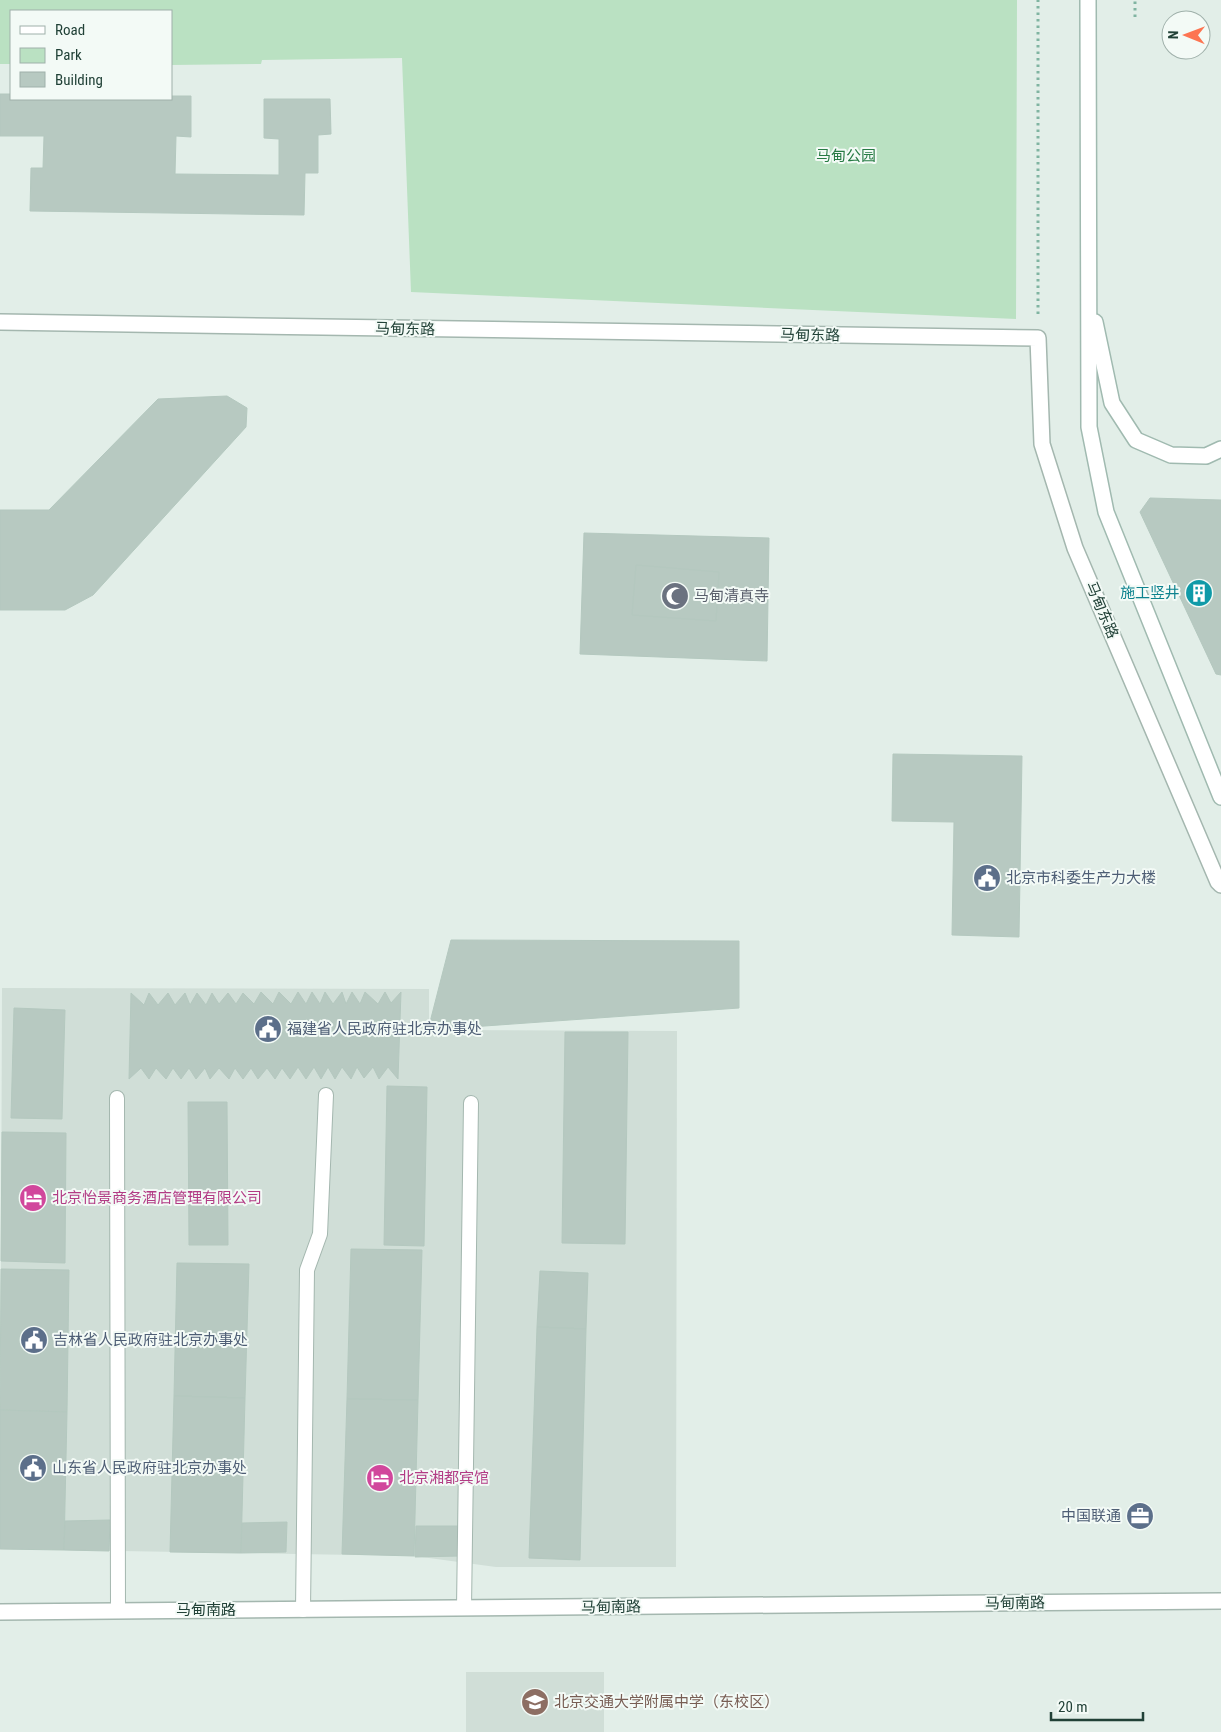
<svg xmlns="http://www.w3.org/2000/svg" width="1221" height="1732" font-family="'Roboto Condensed','Noto Sans SC',sans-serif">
  <rect width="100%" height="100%" fill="#e2eee8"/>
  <!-- built -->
  <g fill="#d0ded7">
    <path d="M2,988l427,1v41l248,1 -1,536h-180l-82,-11 -414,-7z"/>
    <rect x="466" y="1672" width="138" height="60"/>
  </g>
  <!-- green -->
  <path fill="#bae1c2" d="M0,0h1017l-1,319 -605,-27 -9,-234 -140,2 -1,4 -90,1v-54h-160v53h-11z"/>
  <!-- building -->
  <g fill="#b7c9c1" stroke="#b4c8bf">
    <path d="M0,94h11v5h160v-3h20v41l-15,-1 -1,38 104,1v-36l-15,-1v-39h66l1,35 -13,1v38h-13l-1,42 -274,-4 1,-43h12l1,-32h-44z"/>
    <path d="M227,396l20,12 -1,19 -153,168 -28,15h-65v-100h49l109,-111z"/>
    <path d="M1150,498l71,2v175l-5,-1 -76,-162z"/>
    <path d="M584,533l185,5 -2,123 -187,-7z"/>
    <path d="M636,565l83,7 -3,49 -84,-6z"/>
    <path d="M893,754l129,2 -3,181 -67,-2 2,-113 -62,-1z"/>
    <path d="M451,940l288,1v67l-311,22z"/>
    <path d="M261,992l12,12 6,-12 12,12 7,-12 8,12 6,-12 8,12 5,-12 8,12 9,-12 4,12 6,-12 8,12 5,-12 13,12 7,-12 6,11 10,-11 -3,87 -10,-12 -9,12 -6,-12 -9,11 -7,-11 -6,12 -9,-12 -7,12 -7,-12 -7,12 -7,-12 -8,12 -8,-12 -8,12 -8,-11 -7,11 -8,-11 -9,11 -7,-11 -8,11 -8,-11 -6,11 -10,-11 -9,11 -5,-11 -9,11 -7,-11 -8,11 -8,-11 -7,11 -10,-11 -7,11 -8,-11 -12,11 2,-86 13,12 5,-12 9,12 10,-12 7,12 10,-12 5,12 7,-12 9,12 6,-12 7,11 9,-11 8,11 7,-11 11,11z"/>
    <path d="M14,1008l51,2 -3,109 -51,-1z"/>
    <path d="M565,1032h63l-3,212 -63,-1z"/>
    <path d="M387,1086l40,1 -3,159 -40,-1z"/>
    <path d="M188,1102h39l1,143h-39z"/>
    <path d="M2,1132l64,1 -1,130 -64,-2z"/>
    <path d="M351,1249l71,1 -4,150 -71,-1z"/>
    <path d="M177,1263l72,1 -4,134 -71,-2z"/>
    <path d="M1,1269l68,1 -2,142 -67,-2z"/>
    <path d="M540,1271l48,2 -2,56 -49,-2z"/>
    <path d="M537,1327l49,2 -6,231 -51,-2z"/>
    <path d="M174,1396l71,2 -4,155 -71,-1z"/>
    <path d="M347,1399l71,1 -4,156 -72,-2z"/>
    <path d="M0,1410l67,2 -3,138 -64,-1z"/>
    <path d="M110,1520l-1,31 -45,-1 1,-29z"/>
    <path d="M287,1522l-1,30 -45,1 1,-30z"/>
    <path d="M416,1526h45l-1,30 -45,1z"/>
  </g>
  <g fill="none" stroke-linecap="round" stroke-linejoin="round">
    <!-- service casing -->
    <g stroke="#a4b7af" stroke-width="16">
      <g id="service">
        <path d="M117,1098l1,513"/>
        <path d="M464,1608l7,-505"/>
        <path d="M303,1610l4,-340 13,-36 6,-139"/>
      </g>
    </g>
    <!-- minor casing -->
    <g stroke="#a4b7af" stroke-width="18">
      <g id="minor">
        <path d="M0,322l1038,16 4,106 33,104 143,334 3,3"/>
        <path d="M0,1612l1221,-11"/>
      </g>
    </g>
    <!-- secondary casing -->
    <g stroke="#a0bab0" stroke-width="18">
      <g id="secondary">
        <path d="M1088,0l1,427 17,85 115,285"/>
        <path d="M1095,322l17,81 24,37 35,15 35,1 15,-7"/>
      </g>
    </g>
    <!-- path -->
    <g stroke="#80b4a1" stroke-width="3" stroke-dasharray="2.5 4" stroke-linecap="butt">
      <path d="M1135,17v-17"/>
      <path d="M1038,314v-314"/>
    </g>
    <!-- service -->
    <use href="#service" stroke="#fff" stroke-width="14"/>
    <!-- minor -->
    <use href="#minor" stroke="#fff" stroke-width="15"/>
    <!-- secondary -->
    <use href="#secondary" stroke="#fff" stroke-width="15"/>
  </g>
  <!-- icons -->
  <defs>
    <g id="building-disc" transform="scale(1.4375)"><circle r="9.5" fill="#0f9aa8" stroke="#f3faf6"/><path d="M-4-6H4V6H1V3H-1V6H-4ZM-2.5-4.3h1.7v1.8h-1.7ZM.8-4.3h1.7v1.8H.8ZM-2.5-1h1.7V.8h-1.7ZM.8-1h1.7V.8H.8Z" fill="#fff"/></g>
    <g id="mosque-disc" transform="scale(1.4375)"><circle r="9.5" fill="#6b7280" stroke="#f3faf6"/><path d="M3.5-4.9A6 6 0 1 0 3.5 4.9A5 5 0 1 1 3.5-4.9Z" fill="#fff"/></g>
    <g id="civic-disc" transform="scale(1.4375)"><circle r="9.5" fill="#5c6f8a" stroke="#f3faf6"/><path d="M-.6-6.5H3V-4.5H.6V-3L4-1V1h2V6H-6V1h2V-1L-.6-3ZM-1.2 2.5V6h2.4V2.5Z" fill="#fff"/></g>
    <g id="hotel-disc" transform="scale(1.4375)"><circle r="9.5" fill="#d1479c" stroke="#f3faf6"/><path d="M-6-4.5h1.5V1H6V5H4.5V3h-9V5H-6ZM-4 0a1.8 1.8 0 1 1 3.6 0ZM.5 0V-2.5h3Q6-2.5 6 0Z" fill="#fff"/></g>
    <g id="office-disc" transform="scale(1.4375)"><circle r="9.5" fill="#5c6f8a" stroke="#f3faf6"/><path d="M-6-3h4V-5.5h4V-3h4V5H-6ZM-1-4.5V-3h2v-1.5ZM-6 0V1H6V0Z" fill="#fff"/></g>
    <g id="school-disc" transform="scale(1.4375)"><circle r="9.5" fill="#8d6e63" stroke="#f3faf6"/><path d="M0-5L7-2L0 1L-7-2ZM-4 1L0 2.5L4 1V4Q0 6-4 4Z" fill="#fff"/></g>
  </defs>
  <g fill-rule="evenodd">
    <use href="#building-disc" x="1199" y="593"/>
    <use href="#mosque-disc" x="675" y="596"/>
    <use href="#civic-disc" x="987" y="878"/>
    <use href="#civic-disc" x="268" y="1029"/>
    <use href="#hotel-disc" x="33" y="1198"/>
    <use href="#civic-disc" x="34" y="1340"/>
    <use href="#civic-disc" x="33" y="1468"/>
    <use href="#hotel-disc" x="380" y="1478"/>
    <use href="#office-disc" x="1140" y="1516"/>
    <use href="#school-disc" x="535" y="1702"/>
  </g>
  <g text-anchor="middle" stroke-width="4" stroke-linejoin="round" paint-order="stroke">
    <!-- park labels -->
    <g font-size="15" fill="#277b44" stroke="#f3faf6">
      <text x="846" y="161">马甸公园</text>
    </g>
    <!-- street labels -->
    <g font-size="15" fill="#214137" stroke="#f3faf6">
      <text transform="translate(405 329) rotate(1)" y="5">马甸东路</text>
      <text transform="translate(810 335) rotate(1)" y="5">马甸东路</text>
      <text transform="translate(1102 610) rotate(67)" y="5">马甸东路</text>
      <text transform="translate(1015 1603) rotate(-1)" y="5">马甸南路</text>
      <text transform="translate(611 1607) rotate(-1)" y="5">马甸南路</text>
      <text x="206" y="1615">马甸南路</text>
    </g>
    <!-- culture labels -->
    <g font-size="15" fill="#0d838f" stroke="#f3faf6" text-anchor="end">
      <text x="1180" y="598">施工竖井</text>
    </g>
    <!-- worship labels -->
    <g font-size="15" fill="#5b616d" stroke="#f3faf6" text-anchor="start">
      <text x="694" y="601">马甸清真寺</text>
    </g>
    <!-- service labels -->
    <g font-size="15" fill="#4e5e75" stroke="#f3faf6" text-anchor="start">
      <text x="1006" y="883">北京市科委生产力大楼</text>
      <text x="287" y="1034">福建省人民政府驻北京办事处</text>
      <text x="53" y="1345">吉林省人民政府驻北京办事处</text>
      <text x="52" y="1473">山东省人民政府驻北京办事处</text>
      <text x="1121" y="1521" text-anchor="end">中国联通</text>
    </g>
    <!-- hotel labels -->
    <g font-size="15" fill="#b23c85" stroke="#f3faf6" text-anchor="start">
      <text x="52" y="1203">北京怡景商务酒店管理有限公司</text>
      <text x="399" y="1483">北京湘都宾馆</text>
    </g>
    <!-- education labels -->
    <g font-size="15" fill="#785e54" stroke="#f3faf6" text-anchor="start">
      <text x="554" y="1707">北京交通大学附属中学（东校区）</text>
    </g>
  </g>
  <!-- legend -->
  <rect x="10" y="10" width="162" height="90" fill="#f3faf6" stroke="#9fb0aa"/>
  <rect x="20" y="26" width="25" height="8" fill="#ffffff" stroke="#9fb0aa"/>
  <text x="55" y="35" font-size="15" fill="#214137">Road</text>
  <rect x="20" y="48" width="25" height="15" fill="#bae1c2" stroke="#9fb0aa"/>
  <text x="55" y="60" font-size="15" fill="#214137">Park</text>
  <rect x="20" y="72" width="25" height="15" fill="#b7c9c1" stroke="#9fb0aa"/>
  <text x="55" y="85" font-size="15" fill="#214137">Building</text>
  <!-- north arrow -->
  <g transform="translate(1186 35) rotate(271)"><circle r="24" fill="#f3faf6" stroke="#9fb0aa"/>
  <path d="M0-4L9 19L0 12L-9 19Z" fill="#fd7451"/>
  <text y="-8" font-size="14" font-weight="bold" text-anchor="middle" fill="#214137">N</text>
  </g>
  <!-- scale -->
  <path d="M1051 1712v8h92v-8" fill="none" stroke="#214137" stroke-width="2.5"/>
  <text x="1058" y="1712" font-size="15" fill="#214137" stroke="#f3faf6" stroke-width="4" paint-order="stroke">20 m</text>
</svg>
